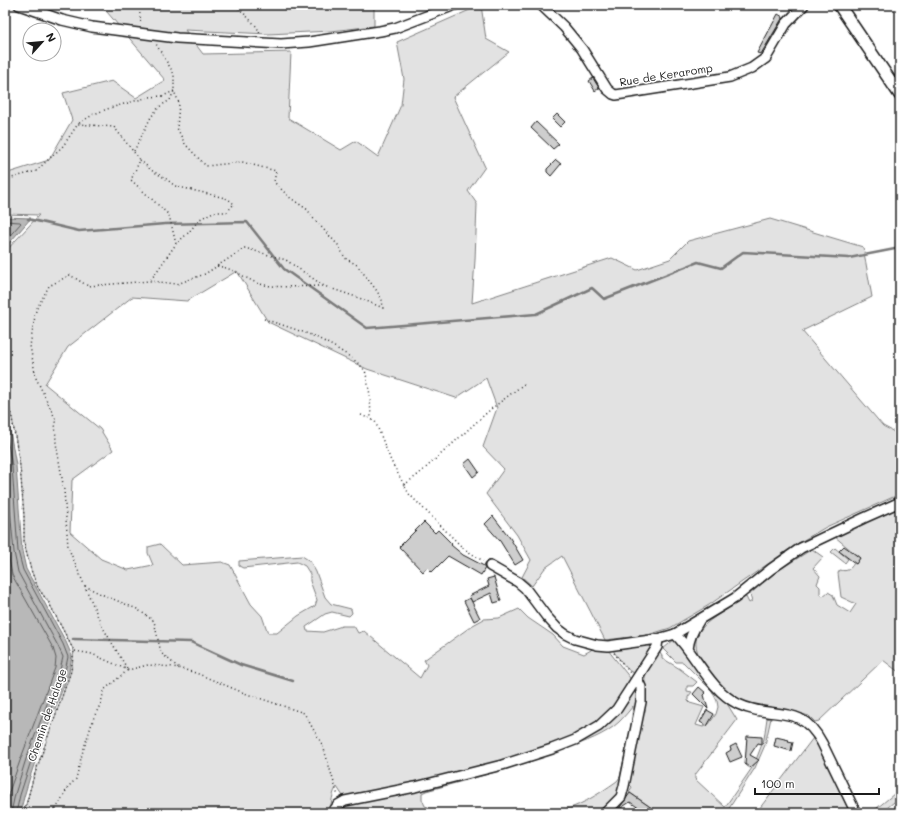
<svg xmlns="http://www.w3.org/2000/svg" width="905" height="818" font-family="Mali,sans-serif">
  <rect width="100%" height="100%" fill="#fff"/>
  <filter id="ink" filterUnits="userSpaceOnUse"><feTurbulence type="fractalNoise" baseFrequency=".025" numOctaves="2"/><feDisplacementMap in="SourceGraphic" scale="8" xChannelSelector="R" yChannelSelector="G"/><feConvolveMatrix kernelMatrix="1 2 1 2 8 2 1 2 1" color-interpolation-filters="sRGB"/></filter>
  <g filter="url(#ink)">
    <!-- green -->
    <g fill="#e2e2e2" stroke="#7f7f7f">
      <path d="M101,5h273v21l-43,5 -63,3 -83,-4 18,24 88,-2 -3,66 53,32 15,-9 22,16 23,-52 3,-26 -7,-37 84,-37 5,34 23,13 -56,45 32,70 -17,24 9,13 -2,56 -3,43 140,-45 25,12 33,-11 18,-18 82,-22 93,28 9,50 -70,34 81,95 17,9v59l-74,33 -31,18 -86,60 -39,23 -22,7 -43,5 -43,-84 -17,12 -13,18 -10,-9 9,-17 -14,-25 -31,-41 18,-25 -21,-22 14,-39 -11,-30 -30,20 -89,-29 -99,-47 -31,-51 -50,30 -55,-4 -64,50 -23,37 55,45 13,21 -41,30 -2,52 31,27 27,11 25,-5 -5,-12v-6l12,-3 22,21 40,-3 8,3 21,39 11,12 6,17h9l21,-17 17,-10 2,-6 -7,-19v-7l-5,-8 -8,-4 -54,6 -4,-2v-5l63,-5 8,5 6,11 9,25 6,7 20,5 1,4 -3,3 -17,-4 -7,2 -19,13 1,4 16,1 19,-6h12l4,7 6,-2 56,47 7,-13 -3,-5 49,-35 11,-6 15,-1 20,-9 9,9 25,17 10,11 21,8 7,-4 3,-3 14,3 22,28 1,4 -7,14 -15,20 -18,13 -30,15 -39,13 -94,25 -81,16 -4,-2 -6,-9c-5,5 -5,17 -8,25l6,1c13,-15 37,-14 54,-17 31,-6 62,-16 92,-24 37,-10 85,-21 117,-42 17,-11 26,-28 38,-44l1,-1 1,14 -4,26 -15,67c-5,14 -15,10 -20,21h-47c25,-4 45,-18 65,-32l3,-4 11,-51 2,-20c-4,5 -9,11 -14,16 -14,13 -34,20 -52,26 -46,18 -93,30 -141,43l-4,2v6l3,7 3,1 3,6h-403l-3,-5 8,-29 38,-108 3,-20 -25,-48 -11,-15 -7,-18 -7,-27v-27l-4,-50 -8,-48 -7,-24v-142l34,-37 -34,-1v-40l44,-14 23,-40 -9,-27 49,-12 24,17 29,-18z"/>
      <path d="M900,505v168l-17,-13 -64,61 -4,1 -6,-6 -7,-2c-17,-4 -50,-7 -63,-15 -12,-7 -21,-16 -29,-27 -25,-30 -15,-44 16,-62 6,-4 13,-11 20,-13l3,6 3,-2 -2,-7 26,-22 36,-23 11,8 -10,11 7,8 -3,8 3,3v7l3,2 5,-4 5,3 4,10 13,8 6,-9 -15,-7 -3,-24 2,-3c8,2 10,-1 14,-7l2,1 4,-6 -26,-22z"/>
      <path d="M835,548l13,11 -3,4 -14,-11z"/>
      <path d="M675,639l48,58 14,23 -42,55v4l30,28 29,-42 10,-26 3,-21h4l-6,27 -10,23 -29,45h-67l-30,-21 3,-5 -3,-3 15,-84 1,-24 3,-8 9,-15h3l2,3v2l18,11 17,13 -4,4h-6v5l5,1 -4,5v4l2,2 14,4 -8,18 7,2 6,-3 7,-10 2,-7 -1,-6 -5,-10 -29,-29h-7l-13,-13z"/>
      <path d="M645,644l3,1 3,4 -15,25c-9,-2 -16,-15 -22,-22v-2z"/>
      <path d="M813,738l3,3 34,72h-94z"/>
      <path d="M900,789v8l-19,16h-10z"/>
    </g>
    <!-- water -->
    <g fill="#b8b8b8" stroke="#7a7a7a">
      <path d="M5,217l26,1 -26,30z"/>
      <path d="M5,403l11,62 6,86 4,18 40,73 6,14 -3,16c-17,46 -38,93 -49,141h-15z"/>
    </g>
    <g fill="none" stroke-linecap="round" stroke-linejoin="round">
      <!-- shore -->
      <g stroke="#5a5a5a" stroke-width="1">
        <path d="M5,221l15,1 1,1 -16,18"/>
        <path d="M5,427l7,39 6,85 5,19 40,74 5,13 -3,14 -34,90 -11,34 -4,18"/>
        <path d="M5,456l9,96 4,20 40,74 5,11 -3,13 -34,89 -11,35 -4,19"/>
        <path d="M5,513l3,40 4,22 41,73 3,10 -1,10 -34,90 -12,34 -4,21"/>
      </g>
      <!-- stream -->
      <g stroke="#7a7a7a" stroke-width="2.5">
        <path d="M28,219l51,12 86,-7 82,-2 37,47 83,59 169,-14 56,-26 12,11 94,-37 23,6 22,-16 106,6 51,-10"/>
        <path d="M73,639l118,3 50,23 52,16"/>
      </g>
    </g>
    <!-- building -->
    <g fill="#cecece" stroke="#1c1c1c">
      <path d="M778,14l5,3 -22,37 -4,-1z"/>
      <path d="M593,78l6,10 -4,3 -6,-10z"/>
      <path d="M557,114l8,8 -5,5 -8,-8z"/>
      <path d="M536,122l23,22 -6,5 -22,-21z"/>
      <path d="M556,160l5,4 -10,12 -4,-4v-3z"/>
      <path d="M470,459l9,13 -6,5 -9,-13z"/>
      <path d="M493,516l17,22 13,22 -8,5 -15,-24 -15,-17z"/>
      <path d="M424,522l11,11 3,-3 14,14 -1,1 12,10 21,11 1,2 -4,7 -33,-19 -16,16 -5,-5 -4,5 -24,-25z"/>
      <path d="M844,546l16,12 -4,6 -17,-13z"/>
      <path d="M494,577l7,24 -7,2 -3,-10 -19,9 -3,-6 20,-10 -2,-7z"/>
      <path d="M470,598l10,20 -6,3 -10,-20z"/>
      <path d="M699,687l7,6 -2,2 4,14 -15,-15z"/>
      <path d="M707,710l7,4 -7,12 -7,-4z"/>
      <path d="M747,736l15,1v7l-4,-1 -8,12 9,5 -9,8 -5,-4z"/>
      <path d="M776,737l13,3 -1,1 5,1 -2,9 -17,-5z"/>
      <path d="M736,744l6,13 -12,5 -4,-9 5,-3 -1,-3z"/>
      <path d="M630,793l29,20h-13l-16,-11 -12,8z"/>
    </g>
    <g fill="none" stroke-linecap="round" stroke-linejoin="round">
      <!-- minor casing -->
      <g stroke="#1c1c1c" stroke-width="12">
        <g id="minor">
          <path d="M19,5l43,15 30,7 85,11 104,6 28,-2 71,-11 15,-3 60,-23"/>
          <path d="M541,5l23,22 18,22 25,40 6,5 3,1 114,-18 22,-9 14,-10 20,-34 18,-19"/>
          <path d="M490,566l28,16 7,6 21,28 11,12 8,6 10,5 22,6 11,1 50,-7 17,-5 60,-36 36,-29 30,-21 63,-30 36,-16"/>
          <path d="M675,634c22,22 34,55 63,70 35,17 62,-3 84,39l34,70"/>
          <path d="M688,649c1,-11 5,-19 11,-28"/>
          <path d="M332,813l6,-8 7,-4 70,-14 87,-22 50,-16 23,-9 24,-14 18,-17 40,-62 1,-8"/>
          <path d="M605,813l16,-16 3,-11 17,-84v-15l-4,-8"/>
        </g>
      </g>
      <!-- tertiary casing -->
      <g stroke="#1c1c1c" stroke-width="14">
        <path id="tertiary" d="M839,5l61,90"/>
      </g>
      <!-- path -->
      <g stroke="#1c1c1c" stroke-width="1.5" stroke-dasharray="1 3" stroke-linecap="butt">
        <path d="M139,5l2,19"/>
        <path d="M236,5l21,22 3,7"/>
        <path d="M134,151l17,-34 8,-10 11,-7 4,-9v-17l-18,-30"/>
        <path d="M140,160l11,10 14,8 10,8 42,10 11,3 6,5 -7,8h-14l-13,7 -12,14 -12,11"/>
        <path d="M5,180l31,-9 27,-25 15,-22 36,3 26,33 -9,20 38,35 7,29 -26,37"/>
        <path d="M217,266c19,3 25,11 40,17 17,6 48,3 66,3"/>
        <path d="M264,319c15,5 31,10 47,16 12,5 53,27 55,39l4,21 1,24"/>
        <path d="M5,394l7,24 8,48 4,50v27l7,27 7,18 11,15 25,48 -3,20 -38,108 -9,34"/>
        <path d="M361,415l14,6 16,40 18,33 54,54 20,13"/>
        <path d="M404,485l15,-11 72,-65 33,-25"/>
        <path d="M85,586l16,8 36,15 17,12 7,32 18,15"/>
        <path d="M75,651l17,3 36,16 20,-5 26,2 22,6 48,20 60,20 19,33 15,50"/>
        <path d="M614,653l17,21"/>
        <path d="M54,813l14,-26 8,-8 6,-25 12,-37 7,-14 3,-13 24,-20 -26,-44 -34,-79 -4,-57 -8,-47 -1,-25 -19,-40 -6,-32 6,-36 13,-24 21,-11 18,11 62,-5 27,3 28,-10 40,-26 41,12 38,26 38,13 21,9 -1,-8 -5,-9 -20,-26 -12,-7 -7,-13 -26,-28 -4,-7 -19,-13 -15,-15 2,-11 -34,-9 -36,4 -21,-22 -8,-16 2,-25 -5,-12 -11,5 -14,1 -39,11 -16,6 -16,10"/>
      </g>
      <!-- minor -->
      <use href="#minor" stroke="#fff" stroke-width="9"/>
      <!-- tertiary -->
      <use href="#tertiary" stroke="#fff" stroke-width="11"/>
    </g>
  </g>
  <g text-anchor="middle" stroke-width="3" stroke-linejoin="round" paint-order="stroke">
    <!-- street labels -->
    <g font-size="11" fill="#1c1c1c" stroke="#fff">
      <text transform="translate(666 75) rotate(-9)" y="4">Rue de Keraromp</text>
      <text transform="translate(47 715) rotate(-71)" y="4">Chemin de Halage</text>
    </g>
  </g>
  <!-- margin -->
  <rect width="905" height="818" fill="none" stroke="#fff" stroke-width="20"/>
  <rect x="10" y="10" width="885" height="798" fill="none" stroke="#1c1c1c" stroke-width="1.5" filter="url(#ink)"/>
  <!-- north arrow -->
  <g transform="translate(42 42) rotate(63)"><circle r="19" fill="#ffffff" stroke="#a4a4a4"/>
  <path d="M0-3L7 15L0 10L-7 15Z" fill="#1c1c1c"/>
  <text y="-6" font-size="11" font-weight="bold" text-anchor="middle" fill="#1c1c1c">N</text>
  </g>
  <!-- scale -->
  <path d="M755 788v6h124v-6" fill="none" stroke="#1c1c1c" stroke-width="2"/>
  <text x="761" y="788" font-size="12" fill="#1c1c1c" stroke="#ffffff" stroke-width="3" paint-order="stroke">100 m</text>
</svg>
